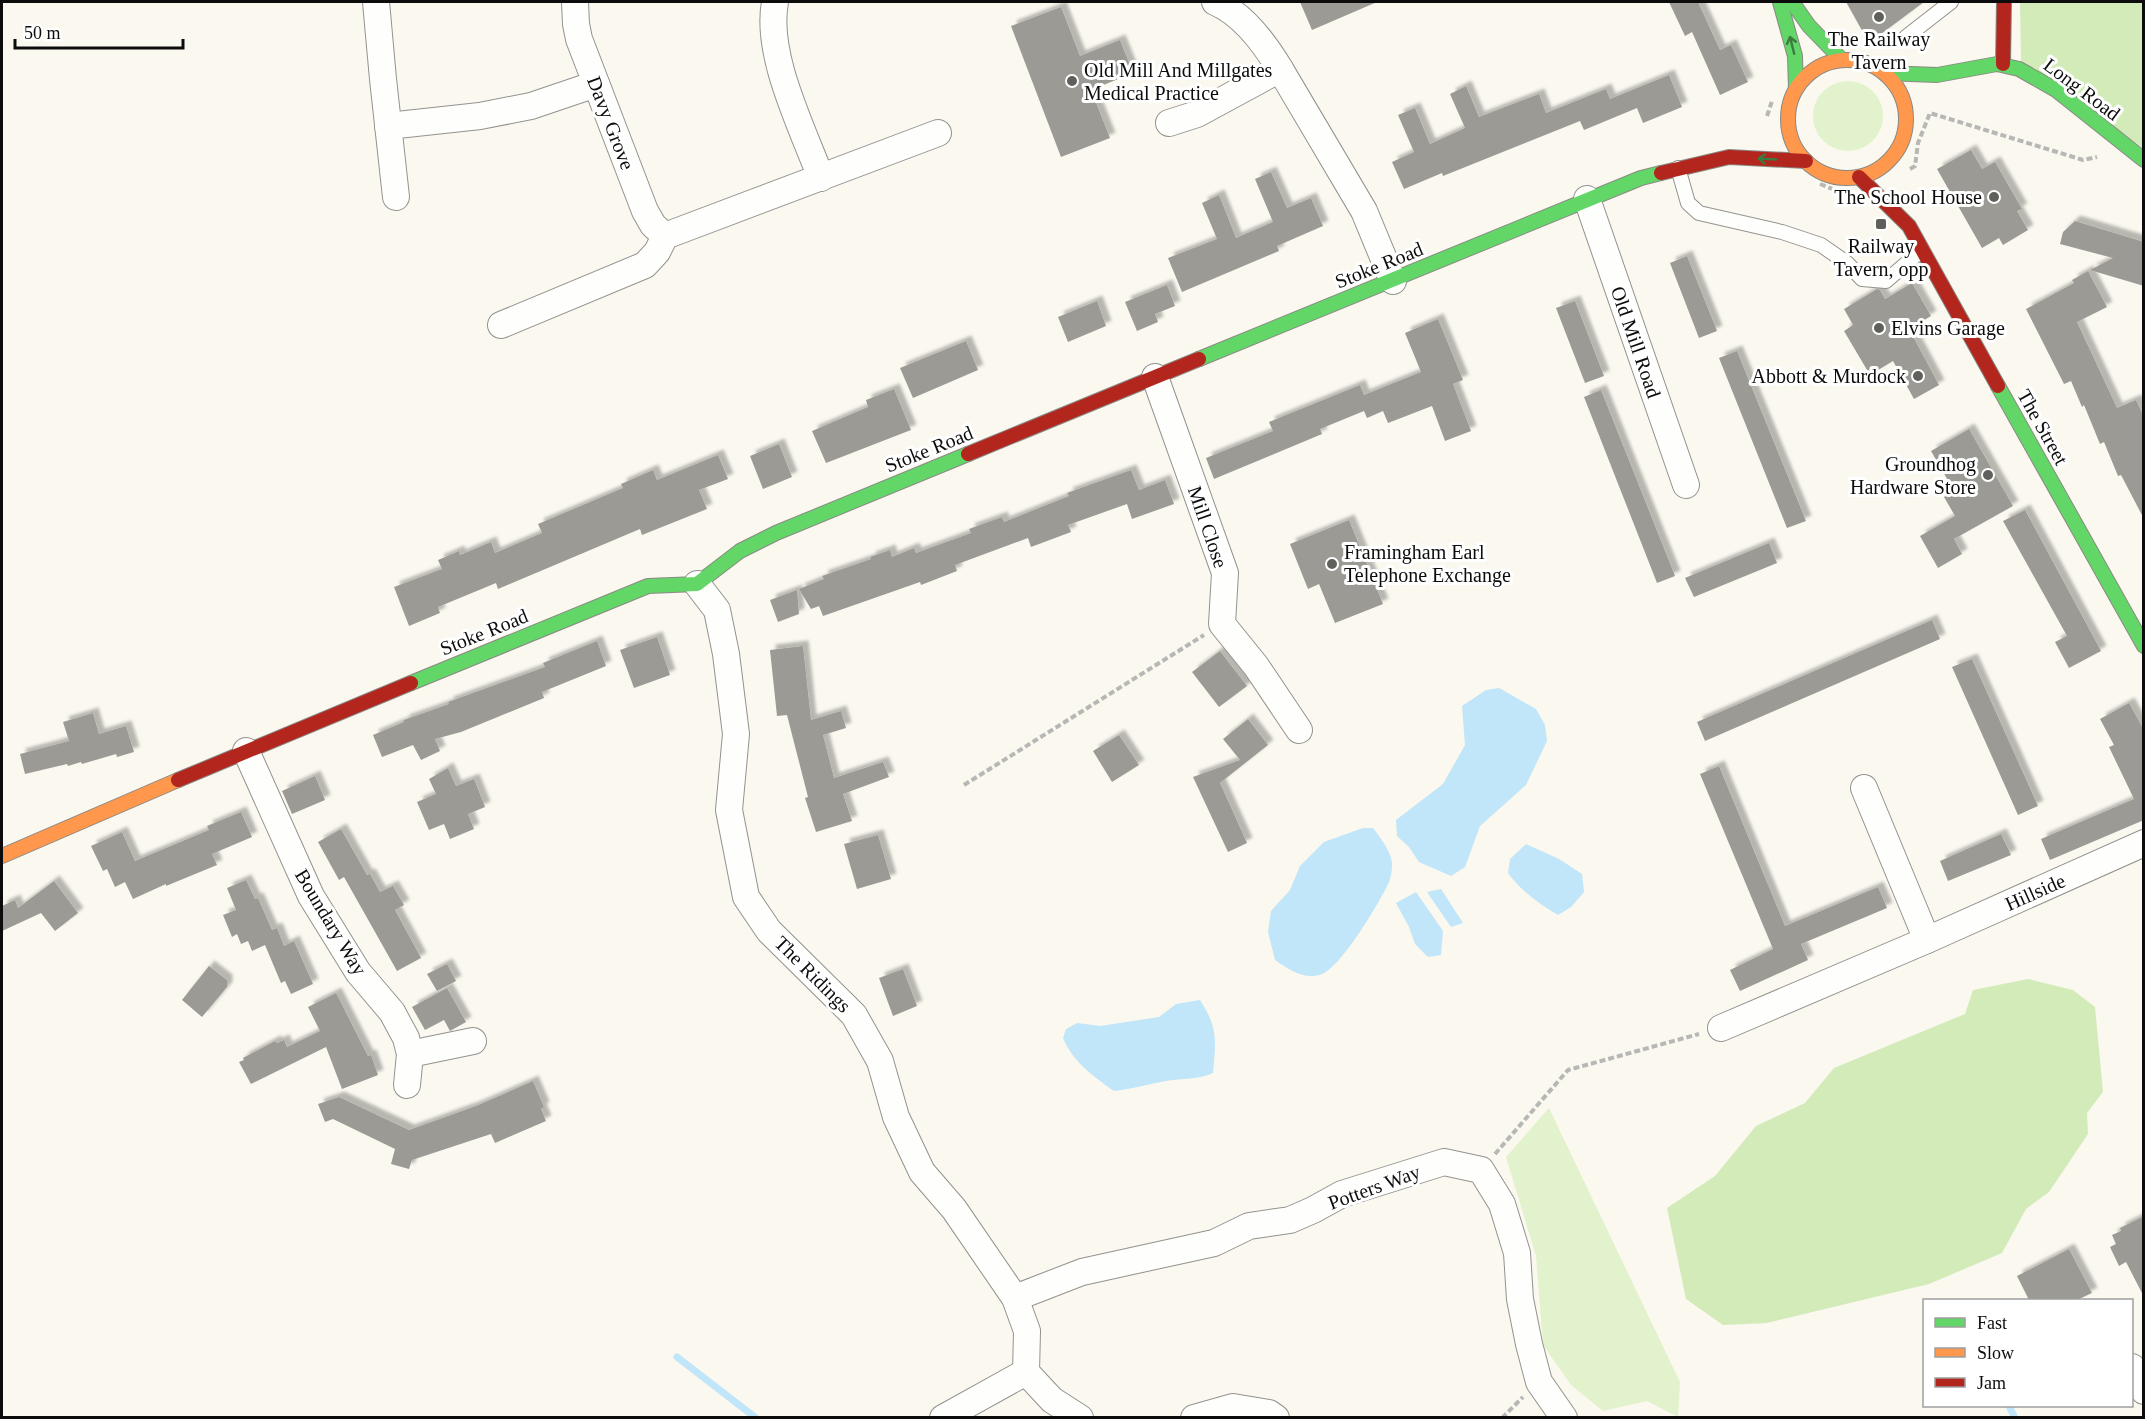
<svg xmlns="http://www.w3.org/2000/svg" width="2145" height="1419" font-family="'Times New Roman',serif">
  <defs>
    <filter id="shadow"><feDropShadow dx="5.5" dy="-5.5" stdDeviation="1.5" flood-color="#0004"/></filter>
  </defs>
  <rect width="100%" height="100%" fill="#faf8ef"/>
  <!-- green -->
  <g fill="#e2f2cc">
    <circle cx="1848" cy="116" r="35"/>
    <path d="M1549,1108l131,274 -2,35 -31,-16 -44,10 -32,-26 -28,-40 -7,-89 -30,-99z"/>
  </g>
  <!-- forest -->
  <g fill="#d2ebb9">
    <path d="M2020,2h123v146l-122,-86z"/>
    <path d="M2028,979l45,11 22,17 8,85 -16,21 1,21 -39,58 -23,17 -24,44 -73,31 -162,39 -44,2 -37,-26 -19,-91 48,-32 41,-50 49,-23 29,-35 131,-54 8,-24z"/>
  </g>
  <!-- water -->
  <g fill="#c1e5f9">
    <path d="M1499,688l37,21 9,16 2,16 -21,44 -46,41 -15,41 -14,9 -32,-14 -10,-15 -12,-11 -1,-16 47,-36 22,-39 -3,-39 24,-16z"/>
    <path d="M1363,828h10c7,9 19,25 19,36 0,6 -1,13 -3,18 -9,20 -48,85 -67,92 -17,7 -34,-5 -47,-14l-7,-28 3,-21 19,-21 10,-24 24,-24z"/>
    <path d="M1526,844l33,15 23,15 2,18 -13,15 -13,8c-20,-12 -36,-23 -50,-42l2,-14z"/>
    <path d="M1441,889l22,34 -12,4 -24,-35z"/>
    <path d="M1416,892l27,39 -2,24 -13,2 -13,-13 -6,-17 -13,-24z"/>
    <path d="M1200,1000c18,28 16,40 13,73 -15,7 -30,5 -47,8 -17,3 -34,8 -52,10 -21,-15 -41,-29 -51,-53l3,-9 11,-6 23,3 59,-9 17,-13z"/>
  </g>
  <g fill="none" stroke-linecap="round" stroke-linejoin="round">
    <!-- stream -->
    <g stroke="#c1e5f9" stroke-width="7">
      <path d="M677,1357l79,61"/>
      <path d="M2009,1406l6,12"/>
    </g>
  </g>
  <!-- building -->
  <g fill="#9c9a95" filter="url(#shadow)">
    <path d="M1300,2h77l-65,28z"/>
    <path d="M1669,2h29l22,48 11,-5 17,37 -28,13 -28,-63 -7,4z"/>
    <path d="M1846,2h78l-55,41z"/>
    <path d="M1061,7l19,49 40,-16 13,33 -42,17 19,48 -49,19 -50,-131z"/>
    <path d="M1669,75l13,32 -39,16 -6,-15 -53,22 -4,-9 -137,55 -1,-3 -38,16 -12,-27 22,-10 -16,-37 17,-7 15,36 35,-16 -15,-34 16,-8 13,31 60,-23 7,19 60,-24 4,10z"/>
    <path d="M1971,150l11,19 13,-7 27,47 -5,2 11,19 -25,15 -4,-7 -17,10 -45,-79z"/>
    <path d="M1271,172l16,36 24,-10 12,28 -46,20 2,5 -97,41 -14,-34 49,-19 -15,-36 17,-8 17,43 37,-16 -18,-43z"/>
    <path d="M2075,221l69,21v44l-54,-16 23,-12 -53,-14 3,-12z"/>
    <path d="M1687,256l30,75 -18,7 -29,-75z"/>
    <path d="M2088,271l19,36 -30,15 40,86 19,-8 8,17v102l-23,-44 -3,1 -14,-34 -4,2 -16,-39 -2,2 -11,-26 -7,3 -38,-75 48,-26 -2,-3z"/>
    <path d="M1912,283l19,33 -22,13 30,56 -25,14 -21,-38 -23,14 -26,-44 9,-6 -9,-16 33,-20 3,1 5,9z"/>
    <path d="M1167,285l8,21 -20,8 3,8 -21,9 -12,-29z"/>
    <path d="M1097,301l9,25 -38,16 -10,-25z"/>
    <path d="M1575,301l29,75 -19,7 -29,-75z"/>
    <path d="M1438,319l25,61 -10,4 18,47 -26,10 -13,-35 -44,17 -5,-12 -16,7 -3,-7 -44,18 2,5 -108,45 -8,-21 67,-27 -4,-9 91,-37 4,10 57,-23 -16,-39z"/>
    <path d="M966,341l12,29 -65,28 -13,-30z"/>
    <path d="M1737,351l69,170 -19,7 -68,-170z"/>
    <path d="M894,389l17,41 -85,33 -14,-32 56,-24 -2,-7z"/>
    <path d="M1601,390l74,186 -18,7 -73,-186z"/>
    <path d="M1969,429l44,77 -59,33 8,15 -24,14 -18,-32 35,-20 -11,-19 10,-6 -23,-40z"/>
    <path d="M779,444l13,33 -29,12 -13,-33z"/>
    <path d="M718,455l10,24 -29,11 8,19 -65,26 -2,-6 -142,60 -2,-6 -58,24 2,6 -31,13 -15,-39 48,-18 -4,-9 21,-9 1,4 31,-13 4,11 47,-20 -4,-9 85,-36 -2,-4 32,-14 4,10z"/>
    <path d="M1131,470l8,20 26,-10 9,24 -42,15 -5,-15 -59,21 3,7 -40,15 -3,-9 -73,27 2,6 -36,14 -1,-3 -97,34 -4,-10 -8,3 -12,-20 25,-10 -2,-3 49,-17 -1,-2 20,-7 2,7 22,-9 2,5 55,-20 -2,-4 33,-12 2,5 65,-26 -2,-3z"/>
    <path d="M2025,510l76,141 -32,17 -14,-26 12,-6 -64,-115z"/>
    <path d="M1349,520l34,84 -48,19 -16,-39 -11,5 -18,-45z"/>
    <path d="M1769,543l8,20 -83,34 -9,-19z"/>
    <path d="M797,590l2,24 -21,8 -8,-22z"/>
    <path d="M1932,620l8,19 -235,102 -8,-19z"/>
    <path d="M657,637l13,38 -36,13 -14,-38z"/>
    <path d="M597,641l9,25 -64,26 2,6 -83,34 -26,7 5,12 -19,9 -8,-15 -31,12 -9,-22 31,-13v-2l45,-16 -1,-2 97,-35 -2,-4z"/>
    <path d="M803,646l8,74 30,-9 5,17 -23,7 11,43 49,-16 6,15 -46,17 9,27 -36,11 -11,-34 3,-1 -21,-82 -10,1 -7,-66z"/>
    <path d="M1220,651l27,35 -28,21 -27,-35z"/>
    <path d="M1972,659l66,147 -20,9 -66,-148z"/>
    <path d="M2129,703l15,27v90l-94,40 -9,-21 93,-40 -25,-52 5,-2 -14,-26z"/>
    <path d="M93,713l6,21 27,-8 8,26 -17,5 -1,-3 -34,10 -1,-2 -13,4 -1,-2 -42,10 -5,-20 49,-13 -6,-19z"/>
    <path d="M1248,719l20,26 -48,38 27,60 -19,9 -35,-75 47,-17 -17,-21z"/>
    <path d="M1119,735l20,30 -27,17 -19,-31z"/>
    <path d="M1719,766l66,160 93,-39 9,21 -86,36 7,16 -68,31 -10,-21 43,-21 -73,-175z"/>
    <path d="M448,768l8,18 18,-7 11,28 -17,7 6,15 -24,10 -6,-15 -15,6 -12,-28 19,-8 -7,-15z"/>
    <path d="M315,776l10,24 -33,14 -10,-23z"/>
    <path d="M241,812l11,25 -40,17 5,11 -51,21v-2l-33,15 -8,-17 -10,5 -8,-18 -4,2 -12,-25 31,-14 13,29 74,-31 -2,-4z"/>
    <path d="M341,829l26,46 3,-1 10,18 13,-6 11,19 -9,5 26,48 -24,13 -53,-94 -5,3 -21,-38z"/>
    <path d="M2001,834l10,21 -63,26 -8,-20z"/>
    <path d="M878,835l13,44 -34,10 -13,-45z"/>
    <path d="M246,880l9,19 3,-1 14,32 5,-2 7,18 10,-5 19,43 -22,10 -6,-13 -4,2 -16,-38 -13,6 -4,-10 -7,3 -4,-10 -5,3 -9,-22 13,-5 -9,-22z"/>
    <path d="M54,881l24,32 -23,18 -14,-18 -39,18v-25l13,-6 3,8z"/>
    <path d="M447,964l9,17 -19,10 -10,-17z"/>
    <path d="M209,966l18,14v7l-25,30 -20,-17z"/>
    <path d="M903,969l14,37 -24,10 -14,-38z"/>
    <path d="M447,988l19,34 -16,9 -6,-11 -19,10 -13,-23z"/>
    <path d="M336,993l32,63 3,-1 7,20 -36,14 -16,-42 -75,37 -12,-22 5,-2 -1,-2 32,-17 2,2 7,-3 3,7 33,-16 -12,-24z"/>
    <path d="M533,1081l11,26 -3,2 5,12 -51,22 -4,-9 -79,26 -3,9 -18,-5 4,-15 -62,-30 -8,3 -7,-18 21,-7 70,33 67,-24z"/>
    <path d="M2144,1216v81l-18,-35 -7,4 -9,-19 6,-3 -4,-9 9,-4 -1,-3z"/>
    <path d="M2069,1249l23,44 -15,7h-48l-12,-24z"/>
  </g>
  <g fill="none" stroke-linecap="round" stroke-linejoin="round">
    <!-- lane casing -->
    <g stroke="#93928e" stroke-width="16">
      <g id="lane">
        <path d="M1906,37l45,-35"/>
        <path d="M1678,168l10,35 11,10 83,19 39,13 26,18 15,16 24,2 36,-31"/>
      </g>
    </g>
    <!-- street casing -->
    <g stroke="#93928e" stroke-width="28">
      <g id="street">
        <path d="M376,2l7,77 13,118"/>
        <path d="M575,2l1,22 3,15 66,172 8,14 12,11"/>
        <path d="M775,2c-10,53 27,125 46,176"/>
        <path d="M1215,2c28,12 50,42 65,67"/>
        <path d="M1169,123l28,-9 83,-45 84,142 29,70"/>
        <path d="M388,126l92,-10 51,-10 65,-22"/>
        <path d="M1587,199l99,286"/>
        <path d="M501,325l144,-60 12,-13 8,-16 273,-103"/>
        <path d="M1155,377l70,196 -3,51 34,42 43,64"/>
        <path d="M697,584l20,26 9,44 10,80 -7,76 17,87 23,34 85,84 26,46 16,56 26,55 32,37 61,89 12,33 -1,41 26,28 28,18"/>
        <path d="M246,751l65,145 47,76 34,40 14,26 4,16 -3,31"/>
        <path d="M1864,788l63,152"/>
        <path d="M1721,1028l206,-88 217,-97"/>
        <path d="M410,1054l63,-13"/>
        <path d="M1015,1298l67,-26 132,-29 35,-17 41,-6 23,-10 29,-16 102,-32 37,8 21,34 15,49 3,46 9,45 10,38 25,36"/>
        <path d="M2132,1367l12,24"/>
        <path d="M943,1418l83,-46"/>
        <path d="M1194,1418l39,-11 36,6 7,5"/>
      </g>
    </g>
    <!-- fast casing -->
    <g stroke="#8a8985" stroke-width="16">
      <g id="fast">
        <path d="M1780,2l15,54 1,33"/>
        <path d="M1792,2l17,24 33,34"/>
        <path d="M1884,73l53,2 60,-11 22,5 37,21 88,70"/>
        <path d="M1199,359l442,-181 20,-5"/>
        <path d="M1998,386l146,260"/>
        <path d="M411,683l237,-97 49,-2 43,-33 36,-18 192,-79"/>
      </g>
    </g>
    <!-- slow casing -->
    <g stroke="#8a8985" stroke-width="16">
      <g id="slow">
        <circle cx="1847" cy="119" r="59"/>
        <path d="M2,856l176,-76"/>
      </g>
    </g>
    <!-- jam casing -->
    <g stroke="#8a8985" stroke-width="16">
      <g id="jam">
        <path d="M2003,64l1,-62"/>
        <path d="M1661,173l68,-16 77,4"/>
        <path d="M1859,177l50,49 89,160"/>
        <path d="M968,454l231,-95"/>
        <path d="M178,780l233,-97"/>
      </g>
    </g>
    <!-- path -->
    <g stroke="#b7b7b5" stroke-width="4" stroke-dasharray="6 3" stroke-linecap="butt">
      <path d="M1767,116l5,-15"/>
      <path d="M1910,169l5,-3 3,-23 12,-30 153,47 14,-3"/>
      <path d="M1820,184l15,6"/>
      <path d="M964,785l240,-150"/>
      <path d="M1495,1154l73,-84 131,-36"/>
      <path d="M1502,1418l21,-21"/>
    </g>
    <!-- lane -->
    <use href="#lane" stroke="#fefefd" stroke-width="14"/>
    <!-- street -->
    <use href="#street" stroke="#fefefd" stroke-width="26"/>
    <!-- fast -->
    <use href="#fast" stroke="#63d668" stroke-width="14"/>
    <!-- slow -->
    <use href="#slow" stroke="#ff974d" stroke-width="14"/>
    <!-- jam -->
    <use href="#jam" stroke="#b3261e" stroke-width="14"/>
  </g>
  <!-- one-way arrows -->
  <defs><path id="oneway-shaft" d="M-6 0H5M1.5-3L5.5 0L1.5 3" fill="none" stroke-width="1.6" stroke-linecap="round" stroke-linejoin="round" transform="scale(1.5)"/></defs>
  <g stroke="#3c7b3f">
    <use href="#oneway-shaft" transform="translate(1792 45) rotate(-104)"/>
    <use href="#oneway-shaft" transform="translate(1767 159) rotate(-177)"/>
  </g>
  <!-- markers -->
  <g fill="#5f5f5b" stroke="#fff" stroke-width="2">
    <circle cx="1879" cy="17" r="6"/>
    <circle cx="1072" cy="81" r="6"/>
    <circle cx="1994" cy="197" r="6"/>
    <rect x="1875" y="218" width="12" height="12" rx="3"/>
    <circle cx="1879" cy="328" r="6"/>
    <circle cx="1918" cy="376" r="6"/>
    <circle cx="1988" cy="475" r="6"/>
    <circle cx="1332" cy="564" r="6"/>
  </g>
  <g text-anchor="middle" stroke-width="6" stroke-linejoin="round" paint-order="stroke">
    <!-- poi labels -->
    <g font-size="20" fill="#0c0c0c" stroke="#fff" text-anchor="start">
      <text x="1879" y="46" text-anchor="middle">The Railway<tspan x="1879" dy="23">Tavern</tspan></text>
      <text x="1084" y="77">Old Mill And Millgates<tspan x="1084" dy="23">Medical Practice</tspan></text>
      <text x="1982" y="204" text-anchor="end">The School House</text>
      <text x="1881" y="253" text-anchor="middle">Railway<tspan x="1881" dy="23">Tavern, opp</tspan></text>
      <text x="1891" y="335">Elvins Garage</text>
      <text x="1906" y="383" text-anchor="end">Abbott &amp; Murdock</text>
      <text x="1976" y="471" text-anchor="end">Groundhog<tspan x="1976" dy="23">Hardware Store</tspan></text>
      <text x="1344" y="559">Framingham Earl<tspan x="1344" dy="23">Telephone Exchange</tspan></text>
    </g>
    <!-- street labels -->
    <g font-size="20" fill="#0c0c0c" stroke="#fff">
      <text transform="translate(2082 89) rotate(37)" y="7">Long Road</text>
      <text transform="translate(611 123) rotate(69)" y="7">Davy Grove</text>
      <text transform="translate(1379 265) rotate(-22)" y="7">Stoke Road</text>
      <text transform="translate(1636 342) rotate(71)" y="7">Old Mill Road</text>
      <text transform="translate(2043 427) rotate(61)" y="7">The Street</text>
      <text transform="translate(929 449) rotate(-22)" y="7">Stoke Road</text>
      <text transform="translate(1208 527) rotate(71)" y="7">Mill Close</text>
      <text transform="translate(484 632) rotate(-22)" y="7">Stoke Road</text>
      <text transform="translate(2035 892) rotate(-24)" y="7">Hillside</text>
      <text transform="translate(331 922) rotate(59)" y="7">Boundary Way</text>
      <text transform="translate(813 974) rotate(45)" y="7">The Ridings</text>
      <text transform="translate(1374 1187) rotate(-20)" y="7">Potters Way</text>
    </g>
  </g>
  <!-- border -->
  <rect width="2145" height="1419" fill="none" stroke="#0c0c0c" stroke-width="6"/>
  <!-- legend -->
  <rect x="1923" y="1299" width="210" height="108" fill="#ffffff" stroke="#9e9e9e" stroke-width="1.5"/>
  <rect x="1935" y="1318" width="30" height="9" fill="#63d668" stroke="#9e9e9e" stroke-width="1.5"/>
  <text x="1977" y="1329" font-size="18" fill="#0c0c0c">Fast</text>
  <rect x="1935" y="1348" width="30" height="9" fill="#ff974d" stroke="#9e9e9e" stroke-width="1.5"/>
  <text x="1977" y="1359" font-size="18" fill="#0c0c0c">Slow</text>
  <rect x="1935" y="1378" width="30" height="9" fill="#b3261e" stroke="#9e9e9e" stroke-width="1.5"/>
  <text x="1977" y="1389" font-size="18" fill="#0c0c0c">Jam</text>
  <!-- scale -->
  <path d="M15 39v9h168v-9" fill="none" stroke="#0c0c0c" stroke-width="3"/>
  <text x="24" y="39" font-size="18" fill="#0c0c0c" stroke="#ffffff" stroke-width="4.5" paint-order="stroke">50 m</text>
</svg>
